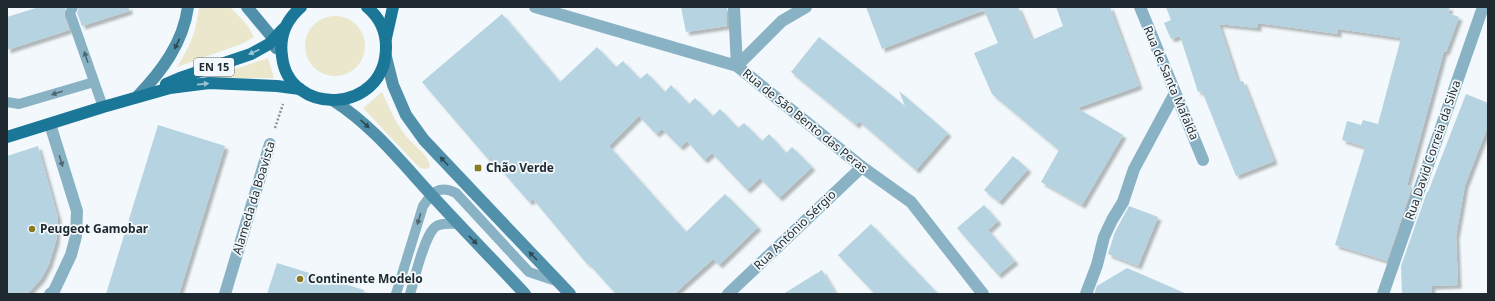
<svg xmlns="http://www.w3.org/2000/svg" width="1495" height="301" font-family="'Noto Sans',sans-serif">
  <defs>
    <filter id="shadow"><feDropShadow dx="3.5" dy="3.5" stdDeviation="1" flood-color="#0004"/></filter>
  </defs>
  <rect width="100%" height="100%" fill="#f2f8fb"/>
  <!-- green -->
  <g fill="#eae7cc">
    <path d="M199,7h31l18,19 6,11 -10,6 -67,24c14,-22 19,-35 22,-60z"/>
    <circle cx="335" cy="46" r="30"/>
    <path d="M268,58l6,20h-65z"/>
    <path d="M382,92c7,16 14,31 24,44 8,10 21,17 24,29l-1,3 -4,1 -5,-1 -57,-60z"/>
  </g>
  <!-- building -->
  <g fill="#b5d3e1" filter="url(#shadow)">
    <path d="M39,7h27l-2,8 5,15 -62,20v-33z"/>
    <path d="M79,7h50v4l-47,15 -5,-13z"/>
    <path d="M681,7h46v19l-41,6z"/>
    <path d="M866,7h152l14,33 31,-14 -7,-19h54l29,79 -62,22 46,27 -41,70 -41,-23 18,-32 -67,-56 -18,-41 24,-10 -14,-33 -102,39z"/>
    <path d="M1166,7h284l-2,6 11,4 -13,35 -2,-1 -37,134 5,2 -25,74 -52,-16 30,-98 -23,-7 5,-19 14,4 2,-5 15,4 23,-86 -63,-9v5l-80,-11v5l-39,-4 19,58 5,-1 31,80 -38,15 -34,-85 -4,1 -18,-56 -9,3 -7,-16 7,-3z"/>
    <path d="M502,14l58,68 37,-35 19,20 7,-6 17,18 7,-6 18,19 6,-7 18,19 6,-6 18,18 7,-7 18,19 6,-5 18,18 7,-7 17,19 6,-6 20,20 -33,31 -19,-20 -13,12 -35,-37 -8,7 -17,-19 -7,6 -18,-18 -6,5 -17,-18 -30,30 77,86 39,-38 33,33 -39,38 -6,-6 -39,35h-58l-27,-30 -1,1 -55,-66 -4,3 -39,-45 -2,2 -66,-77z"/>
    <path d="M819,37l86,69 -6,-15 49,42 -32,37 -57,-49 -3,4 -65,-53z"/>
    <path d="M1466,94l22,9v23l-23,59 -9,51 2,49 -26,1v8h-30l-1,-28 26,-74h1z"/>
    <path d="M158,125l67,21 -46,148h-73z"/>
    <path d="M38,146l20,72 -2,23 -7,23 -8,15 -14,15h-20v-138z"/>
    <path d="M1013,156l15,13 -29,33 -15,-12z"/>
    <path d="M984,205l14,16 -10,9 27,31 -17,14 -41,-47z"/>
    <path d="M1129,206l29,11 -20,49 -30,-12 7,-22z"/>
    <path d="M871,224l67,70h-63l-37,-39z"/>
    <path d="M277,263l87,27 -1,4h-96z"/>
    <path d="M1127,268l60,26h-93l3,-8z"/>
    <path d="M822,270l14,24h-53z"/>
  </g>
  <g fill="none" stroke-linecap="round" stroke-linejoin="round">
    <!-- path -->
    <path stroke="#8b9498" stroke-width="2.5" stroke-dasharray="2 2" stroke-linecap="butt" d="M275,128l8,-24"/>
    <!-- lane -->
    <g stroke="#8ab2c5" stroke-width="10">
      <path d="M73,7l-3,6 33,94"/>
      <path d="M7,102l12,2 75,-22"/>
      <path d="M396,294l27,-88c9,-13 16,-22 33,-13l73,79 30,10"/>
      <path d="M410,294c5,-16 13,-54 24,-66 6,-6 17,-4 24,-4"/>
    </g>
    <!-- street -->
    <g stroke="#8ab2c5" stroke-width="12">
      <path d="M535,7l202,59 125,101 49,35 72,92"/>
      <path d="M734,7l3,59"/>
      <path d="M1140,7l63,153"/>
      <path d="M737,66l45,-45 24,-14"/>
      <path d="M50,124l27,87 -1,25 -5,19 -17,36 -4,3"/>
      <path d="M225,294l45,-150"/>
      <path d="M728,294l134,-127"/>
      <path d="M1086,294l11,-29 7,-28 8,-17 11,-18 11,-33 41,-76"/>
      <path d="M1383,294l100,-287"/>
    </g>
    <!-- secondary -->
    <g stroke="#5190ab" stroke-width="12">
      <path d="M247,7l25,30 4,11"/>
      <path d="M386,57l7,28 13,30 18,25 146,154"/>
      <path d="M137,97c25,-26 46,-54 51,-90"/>
      <path d="M334,101c36,23 64,57 92,88 33,36 66,70 99,105"/>
    </g>
    <!-- primary -->
    <g stroke="#1a7798" stroke-width="12">
      <path d="M301,7c-15,13 -22,29 -19,49 6,61 104,59 104,-9 0,-16 -7,-30 -19,-40"/>
      <path d="M386,38l7,-31"/>
      <path d="M166,84l14,-6 71,-24 18,-10 14,-15"/>
      <path d="M7,137l96,-30 67,-19 39,-5 68,3 23,3"/>
    </g>
  </g>
  <!-- one-way arrows -->
  <defs><path id="oneway-solid" d="M-6-.8H1V-3.2L6.5 0L1 3.2V.8H-6Z"/></defs>
  <g fill="#2d4954">
    <use href="#oneway-solid" transform="translate(177 44) rotate(116)"/>
    <use href="#oneway-solid" transform="translate(365 124) rotate(43)"/>
    <use href="#oneway-solid" transform="translate(444 161) rotate(-133)"/>
    <use href="#oneway-solid" transform="translate(473 240) rotate(46)"/>
    <use href="#oneway-solid" transform="translate(533 256) rotate(-134)"/>
  </g>
  <g fill="#9cc4d3">
    <use href="#oneway-solid" transform="translate(254 52) rotate(155)"/>
    <use href="#oneway-solid" transform="translate(203 84) rotate(-6)"/>
  </g>
  <g fill="#4f6772">
    <use href="#oneway-solid" transform="translate(86 57) rotate(-109)"/>
    <use href="#oneway-solid" transform="translate(57 93) rotate(163)"/>
    <use href="#oneway-solid" transform="translate(61 161) rotate(73)"/>
    <use href="#oneway-solid" transform="translate(419 219) rotate(107)"/>
  </g>
  <!-- markers -->
  <g fill="#887b20" stroke="#f2f8fb" stroke-width="1.5">
    <rect x="474" y="164" width="8" height="8" rx="2"/>
    <circle cx="32" cy="229" r="4"/>
    <circle cx="300" cy="279" r="4"/>
  </g>
  <g text-anchor="middle" stroke-width="3.5" stroke-linejoin="round" paint-order="stroke">
    <!-- shield labels -->
    <rect fill="#f2f8fb" stroke="#5e686c" stroke-width="1" x="194" y="58" width="40" height="18" rx="3"/>
    <g font-size="11" font-weight="bold" fill="#1e2a2f">
      <text x="214" y="71">EN 15</text>
    </g>
    <!-- street labels -->
    <g font-size="12" fill="#1e2a2f" stroke="#f2f8fb">
      <text transform="translate(1171 83) rotate(67)" y="4">Rua de Santa Mafalda</text>
      <text transform="translate(805 121) rotate(39)" y="4">Rua de São Bento das Peras</text>
      <text transform="translate(1433 150) rotate(-71)" y="4">Rua David Correia da Silva</text>
      <text transform="translate(254 198) rotate(-73)" y="4">Alameda da Boavista</text>
      <text transform="translate(795 230) rotate(-44)" y="4">Rua António Sérgio</text>
    </g>
    <!-- poi labels -->
    <g font-size="12" font-weight="bold" fill="#1e2a2f" stroke="#f2f8fb" text-anchor="start">
      <text x="486" y="172">Chão Verde</text>
      <text x="40" y="233">Peugeot Gamobar</text>
      <text x="308" y="283">Continente Modelo</text>
    </g>
  </g>
  <!-- border -->
  <rect width="1495" height="301" fill="none" stroke="#1e2a2f" stroke-width="16"/>
</svg>
